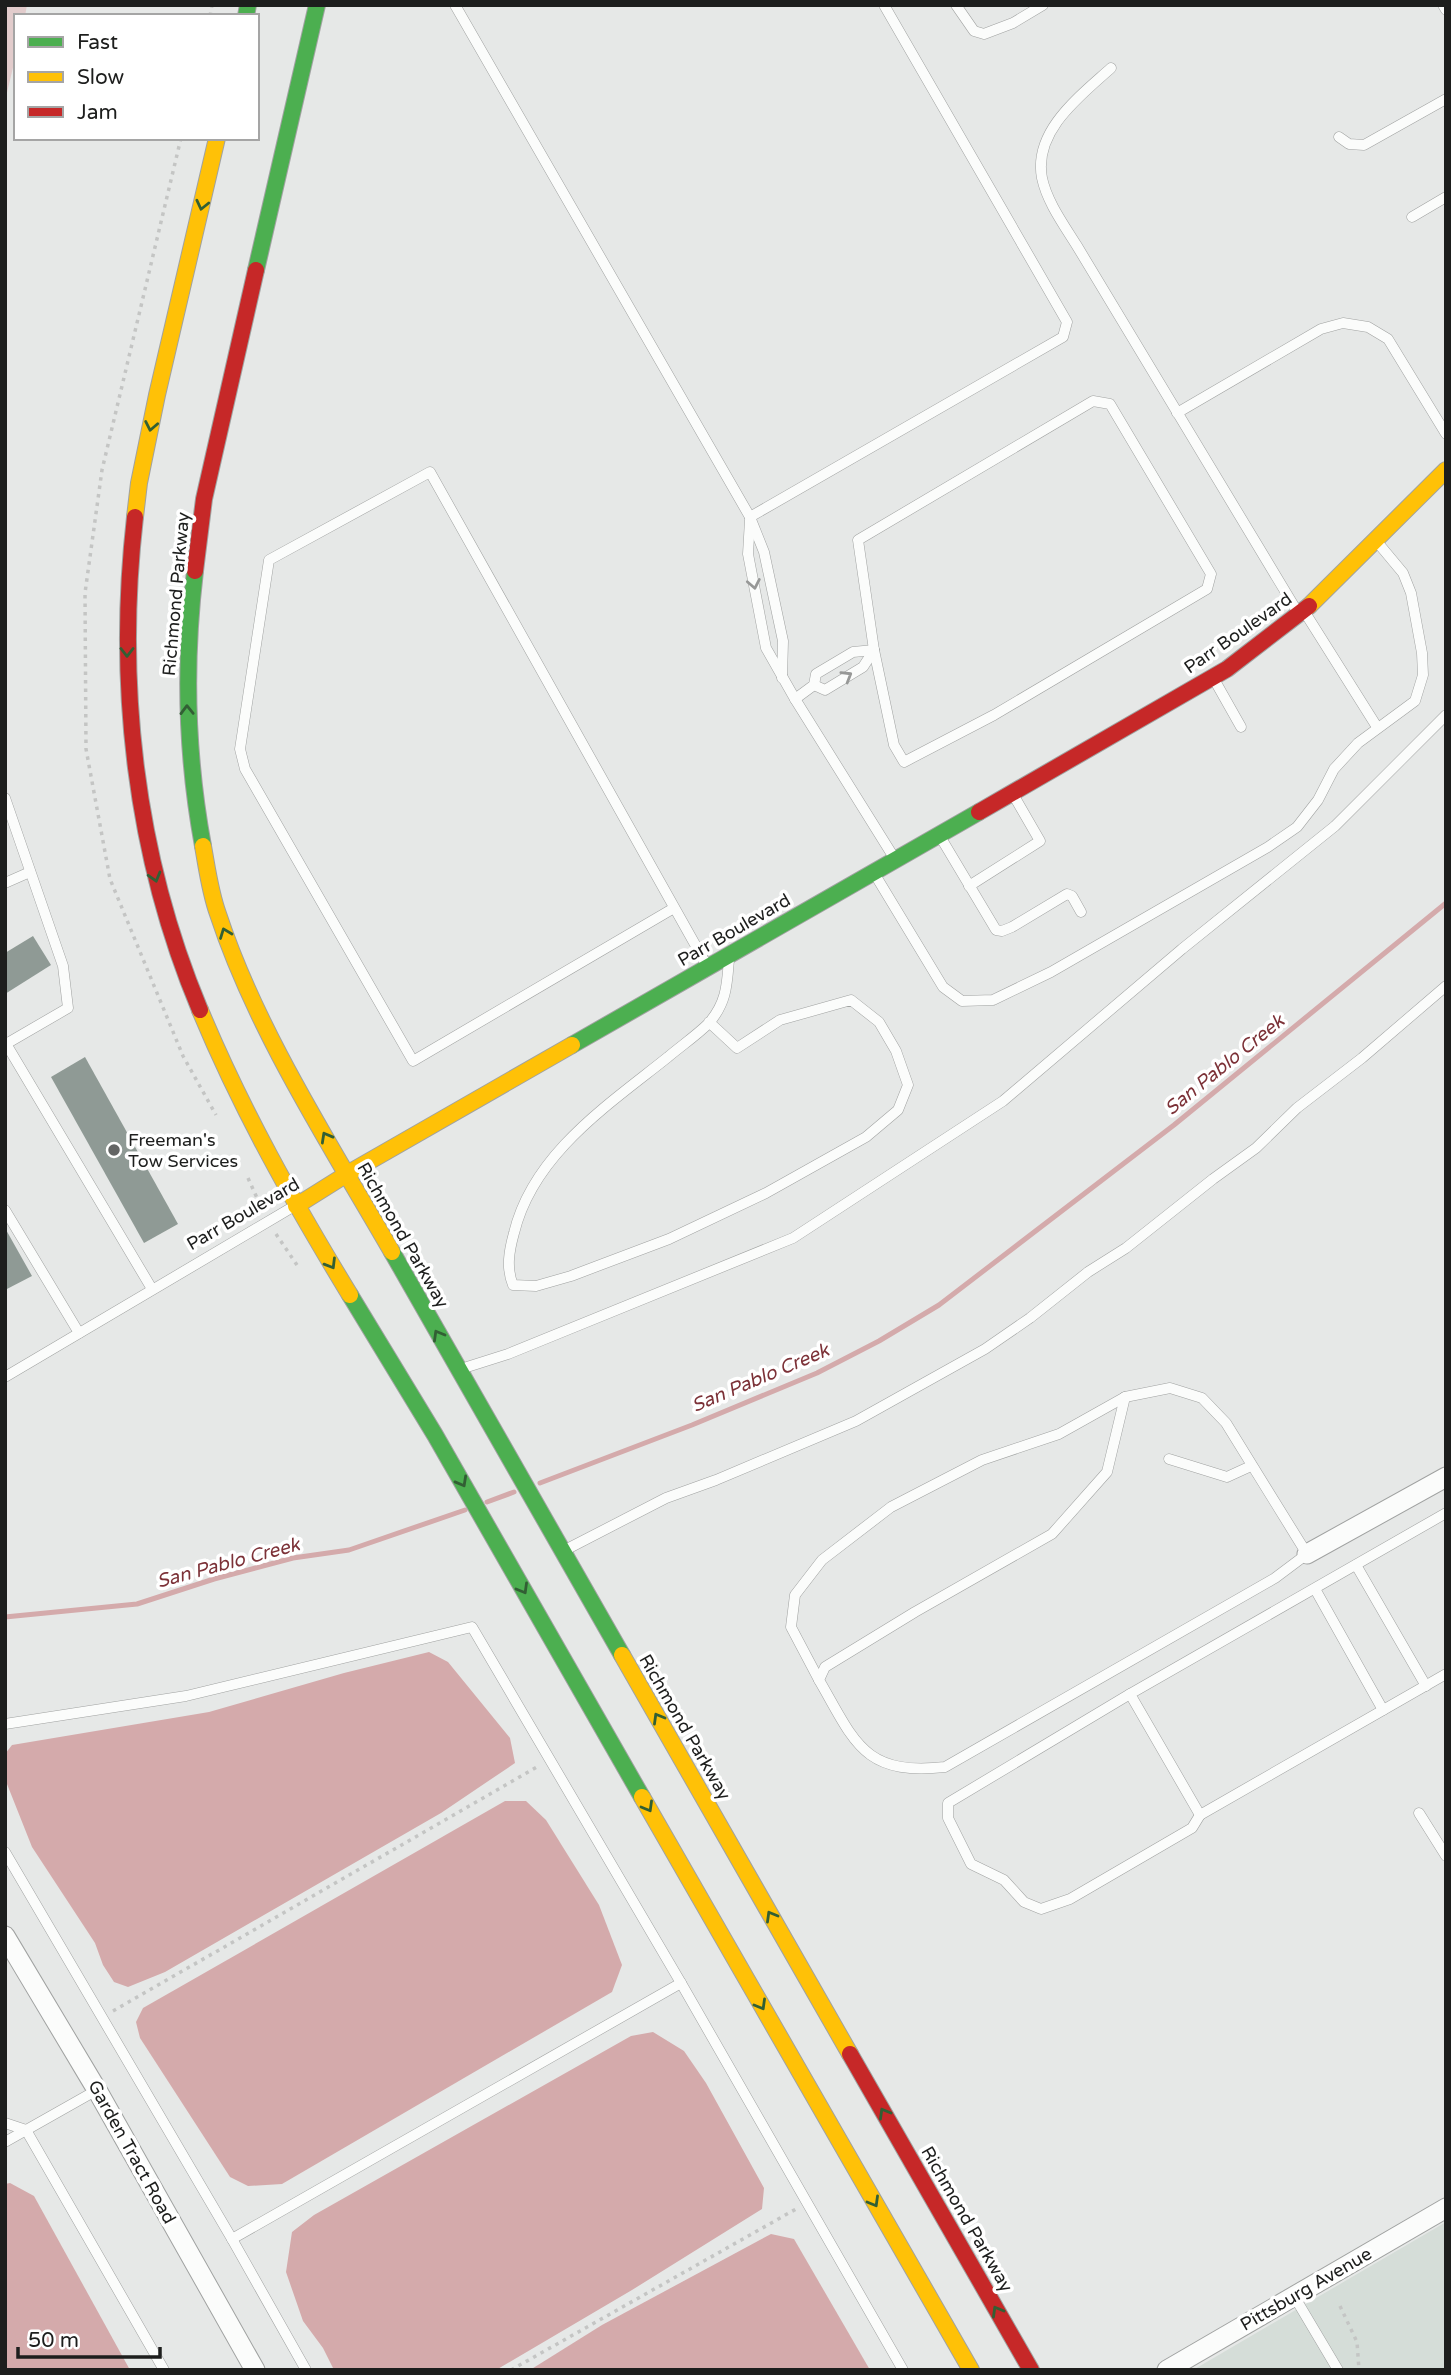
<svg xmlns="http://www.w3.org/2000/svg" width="1451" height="2375" font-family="'Varela Round',sans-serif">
  <rect width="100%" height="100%" fill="#e6e8e7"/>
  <!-- built -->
  <path fill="#d5ddd8" d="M1446,2222v148h-253z"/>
  <!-- green -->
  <path fill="#e2cccc" d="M5,5h22l-2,11h-9v39l-11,46z"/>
  <!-- water -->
  <g fill="#d4aaab">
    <path d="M429,1652l19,10 62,76 5,25 -74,50 -276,159 -37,15 -14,-5 -11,-17 -8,-22 -63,-96 -27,-68v-25l7,-9 197,-33 135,-39z"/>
    <path d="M505,1801h21l20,19 53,85 23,60 -10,27 -330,192 -34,2 -18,-9 -90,-139 -4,-16 7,-14z"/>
    <path d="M653,2032l31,19 22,32 58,105 -2,21 -130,81 -136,80h-162l-11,-22 -20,-27 -17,-49 6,-40 22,-17 317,-179z"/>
    <path d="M10,2183l24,13 96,174h-125v-186z"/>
    <path d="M771,2234l23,5 76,131h-340l72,-45z"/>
  </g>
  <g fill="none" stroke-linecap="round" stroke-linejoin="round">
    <!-- stream -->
    <g stroke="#d4aaab" stroke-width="5">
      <path d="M540,1483l152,-58 125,-52 62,-32 60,-36 235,-180 272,-222"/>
      <path d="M487,1502l27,-10"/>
      <path d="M5,1617l132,-13 77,-25 79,-21 56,-8 116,-40"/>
    </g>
  </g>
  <!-- building -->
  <g fill="#8f9a95">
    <path d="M33,936l18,29 -46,29v-41z"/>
    <path d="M85,1057l93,167 -34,19 -93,-166z"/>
    <path d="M5,1228l27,48 -27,14z"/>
  </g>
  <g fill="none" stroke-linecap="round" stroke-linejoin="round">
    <!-- lane casing -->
    <g stroke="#a0a2a1" stroke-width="11">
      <g id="lane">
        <path d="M455,5l295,512 14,35 19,89 -1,37"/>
        <path d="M956,5l18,26 10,3 29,-11 30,-18"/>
        <path d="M1443,5l3,5"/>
        <path d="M1111,68c-31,28 -78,63 -69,110 5,24 22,47 35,68l220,365"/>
        <path d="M1339,137l10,7 15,1 82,-46"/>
        <path d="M1412,217l34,-20"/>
        <path d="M1093,401l17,3 101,170 -4,15 -213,126 -90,47 -10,-17 -20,-95 -16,-110z"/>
        <path d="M1177,413l144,-84 22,-6 25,4 20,12 58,95"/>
        <path d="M750,517l313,-180 4,-15 -183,-317"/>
        <path d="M750,520l-2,34 18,94 29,51 98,157"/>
        <path d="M1304,611l73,116"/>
        <path d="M1215,681l26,46"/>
        <path d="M814,685l11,5 38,-23 11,-17"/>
        <path d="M795,699l19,-14 2,-11 37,-22 21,-2"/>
        <path d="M5,798l58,168 5,42 -62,36"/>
        <path d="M941,838l55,92 6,1 10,-4 55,-33 5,2 9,16"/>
        <path d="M874,873l69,114 19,14 31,-1 58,-28 217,-125 29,-20 21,-27 16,-31 24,-26 57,-42 8,-26 -1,-22 -11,-60 -8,-20 -25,-30"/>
        <path d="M5,883l25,-11"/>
        <path d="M969,886l71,-45 -26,-45"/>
        <path d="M674,908l-261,153 -168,-292 -5,-20 29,-189 161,-88 276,492"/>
        <path d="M709,1022l28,26 43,-28 71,-20 28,22 17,29 12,34 -10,25 -32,27 -100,56 -97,46 -98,37 -35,10 -23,-1c-7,-17 -4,-34 1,-52 19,-79 94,-128 154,-176 13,-11 29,-22 41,-34 18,-21 18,-39 20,-64"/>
        <path d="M5,1042l147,247"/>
        <path d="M5,1210l74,123"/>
        <path d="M467,1367l41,-13 285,-116 210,-137 179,-152 153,-123 111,-111"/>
        <path d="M5,1377l286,-169"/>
        <path d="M1170,1388l32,10 24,25 81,131 -32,24 -330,189c-82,9 -90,-25 -126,-87l6,-13 90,-55 137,-78 55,-62 18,-75z"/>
        <path d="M1169,1459l58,18 24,-11"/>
        <path d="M1446,1513l-316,181 70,121 246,-141"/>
        <path d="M569,1548l97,-50 50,-18 140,-59 129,-72 45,-31 58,-46 38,-24 87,-69 43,-31 41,-40 65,-50 84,-72"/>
        <path d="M1356,1565l70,121"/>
        <path d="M1315,1589l68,121"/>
        <path d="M819,1680l-28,-53 4,-32 27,-35 69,-53 91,-47 77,-26 66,-37"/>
        <path d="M1130,1694l-182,109v15l23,46 33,16 20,22 17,7 29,-10 122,-71 8,-13"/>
        <path d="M5,1724l181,-28 286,-69 209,356 222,387"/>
        <path d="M1419,1813l27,43"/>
        <path d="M5,1852l227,387 74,131"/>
        <path d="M5,2123l21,7 138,240"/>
        <path d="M5,2142l92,-52"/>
        <path d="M232,2239l449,-256"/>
        <path d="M1294,2296l44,74"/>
      </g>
    </g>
    <!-- street casing -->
    <g stroke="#a0a2a1" stroke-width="21">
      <g id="street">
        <path d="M1307,1554l139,-77"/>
        <path d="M5,1936l92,154 158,280"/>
        <path d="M1167,2370l279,-162"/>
      </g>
    </g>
    <!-- fast casing -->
    <g stroke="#a0a2a1" stroke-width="18">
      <g id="fast">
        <path d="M246,16l2,-11"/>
        <path d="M256,270l61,-265"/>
        <path d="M195,571c-11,92 -9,183 8,275"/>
        <path d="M572,1045l407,-233"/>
        <path d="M392,1252l230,403"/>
        <path d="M350,1295l85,140 207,362"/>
      </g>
    </g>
    <!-- slow casing -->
    <g stroke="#a0a2a1" stroke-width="18">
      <g id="slow">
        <path d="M135,517l4,-34 18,-88 60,-257"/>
        <path d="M1309,606l137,-136"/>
        <path d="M203,846c4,22 7,46 15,68 38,116 113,232 174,338"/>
        <path d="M200,1010c41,99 94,193 150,285"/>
        <path d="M296,1206l51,-32 225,-129"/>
        <path d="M622,1655l228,399"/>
        <path d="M642,1797l329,573"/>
      </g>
    </g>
    <!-- jam casing -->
    <g stroke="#a0a2a1" stroke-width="18">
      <g id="jam">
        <path d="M135,517c-19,166 0,338 65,493"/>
        <path d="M195,571l9,-72 52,-229"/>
        <path d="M979,812l248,-143 82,-63"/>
        <path d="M850,2054l181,316"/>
      </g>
    </g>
    <!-- path -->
    <g stroke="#c4c5c4" stroke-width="3.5" stroke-dasharray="3.5 5" stroke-linecap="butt">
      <path d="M210,16l2,-11"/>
      <path d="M181,138l-79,332 -17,123 1,156 24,130 73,177 33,59"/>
      <path d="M248,1178l14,31"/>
      <path d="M276,1234l23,34"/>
      <path d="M113,2011l424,-244"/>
      <path d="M1340,2306l17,36 2,28"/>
      <path d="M511,2370l285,-161"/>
    </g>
    <!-- lane -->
    <use href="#lane" stroke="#fbfcfb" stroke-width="10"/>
    <!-- street -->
    <use href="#street" stroke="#fbfcfb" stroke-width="19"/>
    <!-- fast -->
    <use href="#fast" stroke="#4caf50" stroke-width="16"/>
    <!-- slow -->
    <use href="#slow" stroke="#ffc107" stroke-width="16"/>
    <!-- jam -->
    <use href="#jam" stroke="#c62828" stroke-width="16"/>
  </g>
  <!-- one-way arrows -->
  <defs><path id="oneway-chevron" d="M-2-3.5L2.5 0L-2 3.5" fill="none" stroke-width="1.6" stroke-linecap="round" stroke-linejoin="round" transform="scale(1.75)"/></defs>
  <g stroke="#325f34">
    <use href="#oneway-chevron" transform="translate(202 205) rotate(103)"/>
    <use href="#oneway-chevron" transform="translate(151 426) rotate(101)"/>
    <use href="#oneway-chevron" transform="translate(127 652) rotate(90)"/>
    <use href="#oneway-chevron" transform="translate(187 710) rotate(-91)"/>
    <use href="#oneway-chevron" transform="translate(155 877) rotate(74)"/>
    <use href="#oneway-chevron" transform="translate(225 933) rotate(-111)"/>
    <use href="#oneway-chevron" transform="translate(326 1137) rotate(-119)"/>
    <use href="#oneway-chevron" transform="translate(331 1264) rotate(59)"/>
    <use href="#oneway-chevron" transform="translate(438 1335) rotate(-120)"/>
    <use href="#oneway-chevron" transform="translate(462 1482) rotate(61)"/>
    <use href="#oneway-chevron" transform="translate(523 1589) rotate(60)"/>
    <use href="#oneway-chevron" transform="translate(658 1718) rotate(-120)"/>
    <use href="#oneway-chevron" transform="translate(648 1807) rotate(60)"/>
    <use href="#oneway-chevron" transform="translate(771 1916) rotate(-120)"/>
    <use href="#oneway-chevron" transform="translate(761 2005) rotate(60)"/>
    <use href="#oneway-chevron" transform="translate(884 2113) rotate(-120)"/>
    <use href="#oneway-chevron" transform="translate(874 2202) rotate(60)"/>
    <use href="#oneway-chevron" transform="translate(997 2311) rotate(-120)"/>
  </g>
  <g stroke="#979897">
    <use href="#oneway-chevron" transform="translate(754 584) rotate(79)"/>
    <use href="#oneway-chevron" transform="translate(847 676) rotate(-31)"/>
  </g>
  <!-- markers -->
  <circle fill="#636564" stroke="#fff" stroke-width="2.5" cx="114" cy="1150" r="7"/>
  <g text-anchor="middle" stroke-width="7" stroke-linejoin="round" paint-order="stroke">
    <!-- street labels -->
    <g font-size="18" fill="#1d1e1d" stroke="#fff">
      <text transform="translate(176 594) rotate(-85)" y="6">Richmond Parkway</text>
      <text transform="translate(1238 633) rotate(-35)" y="6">Parr Boulevard</text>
      <text transform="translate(734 930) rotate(-30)" y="6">Parr Boulevard</text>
      <text transform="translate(243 1214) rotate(-30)" y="6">Parr Boulevard</text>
      <text transform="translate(403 1235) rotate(60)" y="6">Richmond Parkway</text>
      <text transform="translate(685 1727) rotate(60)" y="6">Richmond Parkway</text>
      <text transform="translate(132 2152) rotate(61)" y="6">Garden Tract Road</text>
      <text transform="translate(967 2219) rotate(60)" y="6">Richmond Parkway</text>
      <text transform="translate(1306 2289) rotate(-30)" y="6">Pittsburg Avenue</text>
    </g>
    <!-- poi labels -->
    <g font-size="18" fill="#1d1e1d" stroke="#fff" text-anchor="start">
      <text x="128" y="1146">Freeman's<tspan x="128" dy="21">Tow Services</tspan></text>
    </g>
    <!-- water labels -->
    <g font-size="19" font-style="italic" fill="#7c3137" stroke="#fff">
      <text transform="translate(1224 1064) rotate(-39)" y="7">San Pablo Creek</text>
      <text transform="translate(760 1377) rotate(-23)" y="7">San Pablo Creek</text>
      <text transform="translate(228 1562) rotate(-15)" y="7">San Pablo Creek</text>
    </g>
  </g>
  <!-- border -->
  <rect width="1451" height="2375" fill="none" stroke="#1d1e1d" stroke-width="14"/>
  <!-- legend -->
  <rect x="14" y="14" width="245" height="126" fill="#ffffff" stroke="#a5a5a5" stroke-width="2"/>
  <rect x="28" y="37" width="35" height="10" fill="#4caf50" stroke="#a5a5a5" stroke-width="2"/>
  <text x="77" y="49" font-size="21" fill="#1d1e1d">Fast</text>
  <rect x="28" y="72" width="35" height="10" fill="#ffc107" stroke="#a5a5a5" stroke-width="2"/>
  <text x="77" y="84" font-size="21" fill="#1d1e1d">Slow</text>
  <rect x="28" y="107" width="35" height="10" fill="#c62828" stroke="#a5a5a5" stroke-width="2"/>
  <text x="77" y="119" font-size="21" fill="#1d1e1d">Jam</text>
  <!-- scale -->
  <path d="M18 2347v10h142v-10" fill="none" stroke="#1d1e1d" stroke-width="3.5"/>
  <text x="28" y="2347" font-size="21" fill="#1d1e1d" stroke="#ffffff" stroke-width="5" paint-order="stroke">50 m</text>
</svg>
